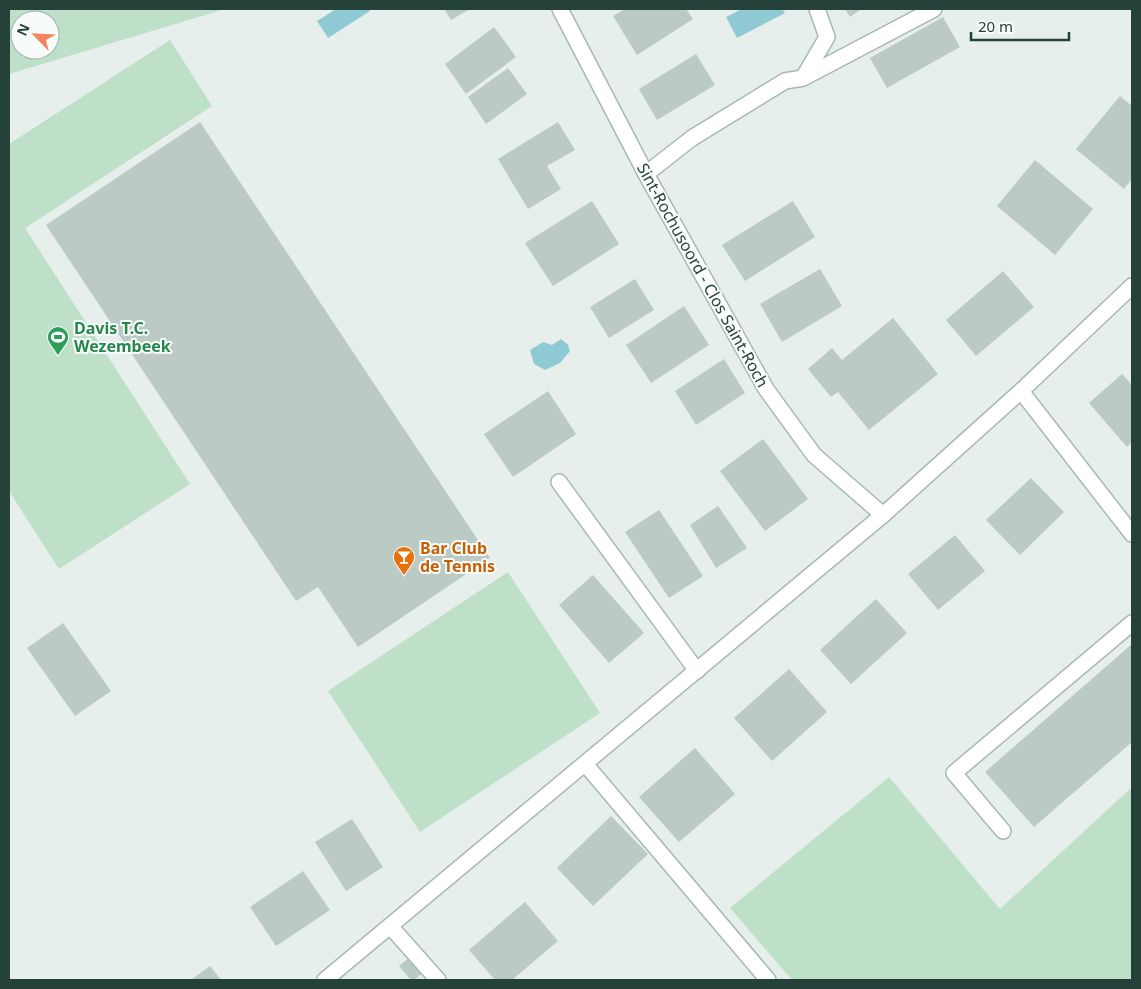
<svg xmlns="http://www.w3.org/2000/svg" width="1141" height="989" font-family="'Noto Sans',sans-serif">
  <rect width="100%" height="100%" fill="#e6efeb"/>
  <!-- green -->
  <g fill="#bfe0c8" fill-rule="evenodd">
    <path d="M9,9h216l-216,65zM20,20h30v30h-30z"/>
    <path d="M170,40l42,66 -187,122 165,256 -131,85 -50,-78v-347z"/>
    <path d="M508,572l92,141 -180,119 -92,-141z"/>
    <path d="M889,777l111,132 132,-122v193h-340l-62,-72z"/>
  </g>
  <!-- water -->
  <g fill="#8ec9d4">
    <path d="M336,9h32l2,2 -42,27 -11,-17z"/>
    <path d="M742,9h40l3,4 -48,25 -11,-21z"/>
    <path d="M561,339l7,6 2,6 -10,12 -15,7 -11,-6 -4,-14 13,-8 9,3z"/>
  </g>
  <!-- building -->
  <g fill="#bbcac4">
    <path d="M444,9h26l-19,11z"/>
    <path d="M625,9h61l7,10 -56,36 -24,-39z"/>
    <path d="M845,9h16l-11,8z"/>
    <path d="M943,17l17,30 -73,41 -17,-30z"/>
    <path d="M494,27l22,30 -50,37 -21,-30z"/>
    <path d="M696,54l19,31 -58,35 -18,-31z"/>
    <path d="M508,68l19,26 -41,30 -18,-27z"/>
    <path d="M1120,96l12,10v73l-8,10 -48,-40z"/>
    <path d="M200,122l290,436 -132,89 -40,-60 -22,14 -250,-376z"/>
    <path d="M558,122l17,28 -28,16 14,23 -33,20 -30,-50z"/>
    <path d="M1035,160l58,49 -38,46 -58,-49z"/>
    <path d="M592,201l27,43 -66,42 -28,-43z"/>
    <path d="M793,201l22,36 -70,44 -23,-36z"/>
    <path d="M820,269l22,37 -60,36 -22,-38z"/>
    <path d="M1003,271l31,36 -58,49 -30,-36z"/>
    <path d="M635,279l19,31 -45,28 -19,-31z"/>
    <path d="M684,306l25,39 -58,38 -25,-38z"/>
    <path d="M893,318l45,56 -69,56 -31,-38 -7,5 -23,-28 24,-21 10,12z"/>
    <path d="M724,359l21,34 -49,32 -21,-34z"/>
    <path d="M1122,374l10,11v57l-5,5 -38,-44z"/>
    <path d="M548,391l28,43 -63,43 -29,-43z"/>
    <path d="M763,439l45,60 -43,32 -45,-60z"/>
    <path d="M1031,478l33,34 -44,43 -34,-35z"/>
    <path d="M718,506l29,42 -31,20 -26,-43z"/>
    <path d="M659,510l44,66 -34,22 -44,-66z"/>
    <path d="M955,535l30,36 -47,39 -30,-36z"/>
    <path d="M593,575l51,58 -35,30 -50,-58z"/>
    <path d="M876,599l31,34 -56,51 -31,-34z"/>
    <path d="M63,623l48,68 -36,25 -48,-68z"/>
    <path d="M1132,644v98l-98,85 -49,-55z"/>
    <path d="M789,669l38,43 -55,49 -38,-43z"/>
    <path d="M695,748l40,46 -56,48 -40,-45z"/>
    <path d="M611,816l37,38 -55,52 -36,-38z"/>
    <path d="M352,819l31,48 -37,24 -31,-49z"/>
    <path d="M303,871l27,39 -54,36 -26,-39z"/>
    <path d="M525,902l33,39 -46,39h-17l-26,-30z"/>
    <path d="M410,957l14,15 -10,8h-3l-12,-14z"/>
    <path d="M210,966l11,14h-30z"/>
  </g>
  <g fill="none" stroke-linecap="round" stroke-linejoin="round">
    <!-- minor casing -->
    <g stroke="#a8b8b2" stroke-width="18">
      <g id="minor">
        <path d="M560,9l86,165 120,215 48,66 69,60"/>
        <path d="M803,78l24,-41 -10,-28"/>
        <path d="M646,174l46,-36 93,-57 18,-3 131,-69"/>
        <path d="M1021,391l111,143"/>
        <path d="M559,482l138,189"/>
        <path d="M586,765l182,215"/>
        <path d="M1003,831l-49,-58 178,-150"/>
        <path d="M390,926l48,54"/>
        <path d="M325,980l558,-465 138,-124 111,-105"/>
      </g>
    </g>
    <!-- minor -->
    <use href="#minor" stroke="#fff" stroke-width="15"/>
  </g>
  <!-- icons -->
  <defs>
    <g id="stadium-pin" transform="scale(1.125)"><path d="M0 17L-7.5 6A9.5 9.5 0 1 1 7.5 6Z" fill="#2e9e5b" stroke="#f7fbf9"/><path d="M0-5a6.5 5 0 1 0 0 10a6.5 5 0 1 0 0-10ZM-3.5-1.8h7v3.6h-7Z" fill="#fff"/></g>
    <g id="bar-pin" transform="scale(1.125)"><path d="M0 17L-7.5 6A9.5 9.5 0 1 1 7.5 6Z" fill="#e8710a" stroke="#f7fbf9"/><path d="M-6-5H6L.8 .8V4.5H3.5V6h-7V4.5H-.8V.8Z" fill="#fff"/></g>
  </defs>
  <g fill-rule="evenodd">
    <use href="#stadium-pin" x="58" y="337"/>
    <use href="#bar-pin" x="404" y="557"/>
  </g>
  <g text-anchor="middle" stroke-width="4" stroke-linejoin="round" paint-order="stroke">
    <!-- street labels -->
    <g font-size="16" fill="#24423a" stroke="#f7fbf9">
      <text transform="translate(703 275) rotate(61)" y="6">Sint-Rochusoord - Clos Saint-Roch</text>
    </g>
    <!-- leisure labels -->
    <g font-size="16" font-weight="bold" fill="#27864d" stroke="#f7fbf9" text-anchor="start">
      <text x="74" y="334">Davis T.C.<tspan x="74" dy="18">Wezembeek</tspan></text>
    </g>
    <!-- food labels -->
    <g font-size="16" font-weight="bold" fill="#c56008" stroke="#f7fbf9" text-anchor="start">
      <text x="420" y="554">Bar Club<tspan x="420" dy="18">de Tennis</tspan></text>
    </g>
  </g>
  <!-- border -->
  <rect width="1141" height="989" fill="none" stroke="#24423a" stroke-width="20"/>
  <!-- north arrow -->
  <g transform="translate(35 35) rotate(294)"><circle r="24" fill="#f7fbf9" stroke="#a3b1ad"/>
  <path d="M0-4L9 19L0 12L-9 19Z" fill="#f4845f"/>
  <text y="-8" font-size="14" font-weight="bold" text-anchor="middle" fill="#24423a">N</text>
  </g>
  <!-- scale -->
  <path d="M971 32v8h98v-8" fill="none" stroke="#24423a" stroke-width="2.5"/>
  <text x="978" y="32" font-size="15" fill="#24423a" stroke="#f7fbf9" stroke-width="4" paint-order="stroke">20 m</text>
</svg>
